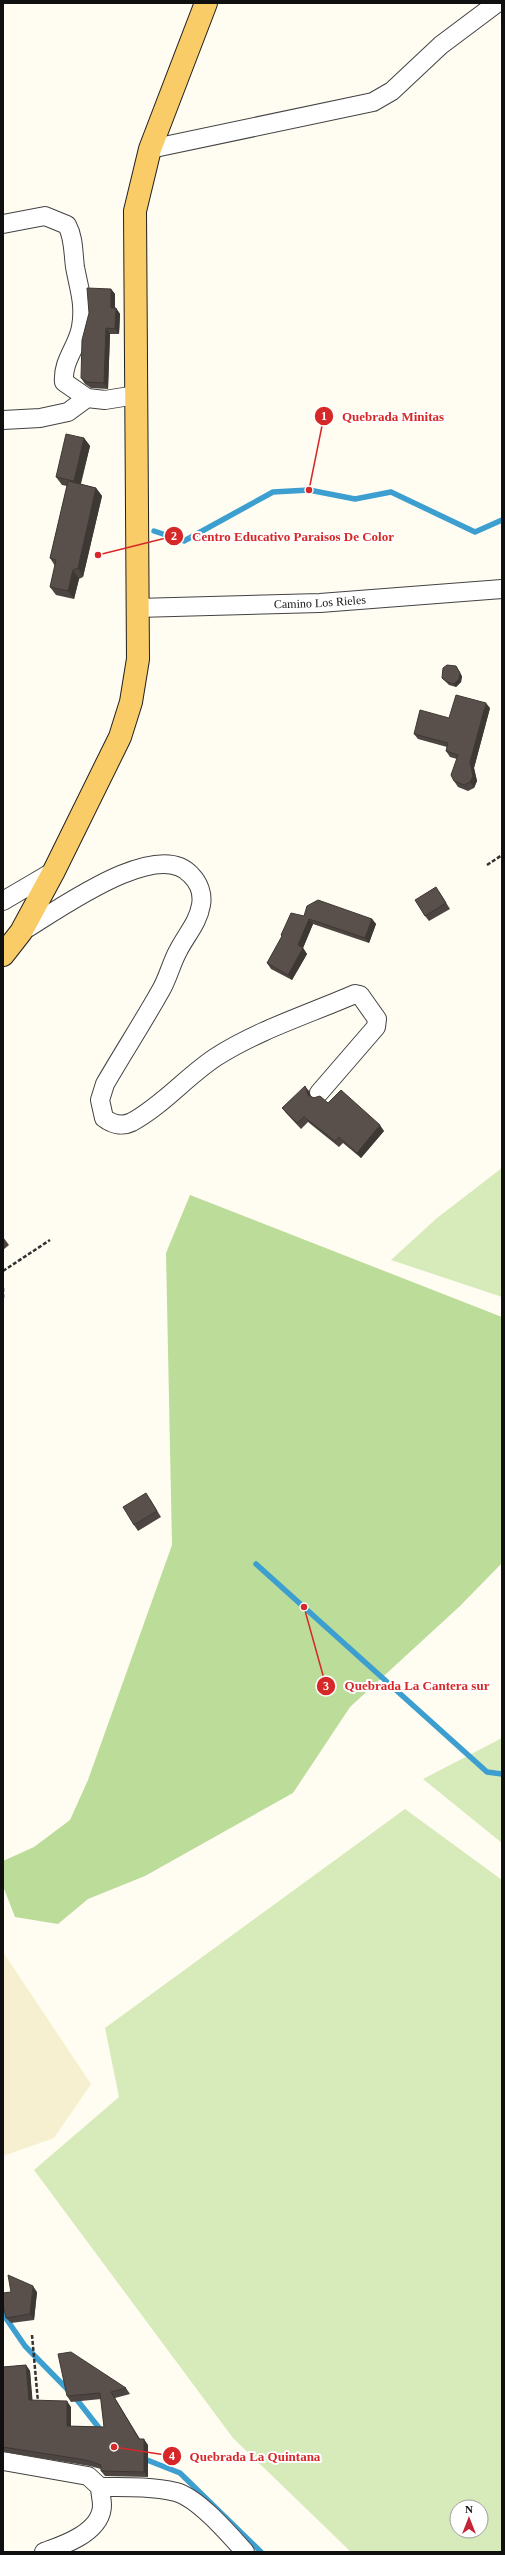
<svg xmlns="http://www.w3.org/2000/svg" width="505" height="2555" font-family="'Times New Roman',serif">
<rect width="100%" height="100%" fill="#fffcf2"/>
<polygon fill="#f6f0d1" points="3,1952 91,2084 54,2138 3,2156"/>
<g fill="#d7ebba" fill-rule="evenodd">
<polygon points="502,1168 502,1297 391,1260 437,1218"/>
<polygon points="502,1738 502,1843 423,1779"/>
<path d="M405 1809 502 1880V2552H351L233 2438 34 2170 119 2097 105 2028ZM457 2507H481V2531H457Z"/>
</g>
<polygon fill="#bcdc99" points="190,1195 502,1317 502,1563 460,1606 350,1707 293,1793 145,1876 88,1899 58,1924 15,1917 3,1886 3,1861 34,1847 70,1820 88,1780 172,1545 166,1253"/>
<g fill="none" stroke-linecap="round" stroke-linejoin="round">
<g stroke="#3c9fd0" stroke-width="5.5">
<polyline points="154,531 184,541 273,492 309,490 355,499 391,492 475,532 502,520"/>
<polyline points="256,1564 487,1772 502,1774"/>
<polyline points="3,2314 25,2346 74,2396 103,2433"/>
<polyline points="142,2458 180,2473 261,2552"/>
</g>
<defs>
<g id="minor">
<polyline points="150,149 373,102 392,91 441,45 497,3"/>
<path d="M3 224 45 216 67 225C74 238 73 252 75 267 79 289 85 304 81 327 78 346 62 361 64 382L87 398"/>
<polyline points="3,420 40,418 68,412 87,398 105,400 136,395"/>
<path id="s1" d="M137 608 320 603 502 589"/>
<polyline points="3,901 54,871"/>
<path d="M21 932C54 913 157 836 191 875 199 883 203 894 201 905 198 923 186 935 178 951 171 964 168 978 161 990 143 1022 123 1053 105 1084L100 1100 104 1118C112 1124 122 1127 132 1122 163 1105 187 1076 216 1057 258 1030 309 1014 355 994L360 995 377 1019 376 1027 319 1093"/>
<path d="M3 2461 88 2476 100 2487C100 2493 102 2499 102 2505 102 2532 64 2545 44 2552"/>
<path d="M100 2487C125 2487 151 2486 176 2492 198 2498 229 2534 245 2552"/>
</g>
<polyline id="major" points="3,955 21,932 54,871 120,737 131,702 138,659 135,211 150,149 206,3"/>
</defs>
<use href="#minor" stroke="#434343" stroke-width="20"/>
<use href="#major" stroke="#212121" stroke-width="24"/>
<g stroke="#323232" stroke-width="2.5" stroke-dasharray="4 2" stroke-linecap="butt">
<polyline points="487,865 502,855"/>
<polyline points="3,1271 50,1240"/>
<polyline points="3,1288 3,1300"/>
<polyline points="32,2335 38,2402"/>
</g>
<use href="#minor" stroke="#fff" stroke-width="18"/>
<use href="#major" stroke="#facc67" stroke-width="22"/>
</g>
<g fill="#4d4541">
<polygon points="111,289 115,294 115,308 116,308 120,314 119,334 110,334 108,389 91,388 85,384 81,378"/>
<polygon points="84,438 90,446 81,484 96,488 102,496 83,577 79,579 74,599 56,595 50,587 55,566 50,558 67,486 62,485 56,477"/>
<polygon points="462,676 461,682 456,687 449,685 442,678"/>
<polygon points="490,708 474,768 477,781 474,788 468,791 458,787 454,781 457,759 450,757 446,751 447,747 418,739 414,734 449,718"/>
<polygon points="440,893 450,909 429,921 425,916"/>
<polygon points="304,916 372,919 376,924 369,943 313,924 303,948 307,954 292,980 271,969 267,963 282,937 281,935"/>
<polygon points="309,1091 311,1096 384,1131 361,1158 343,1143 339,1147 308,1122 301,1129 286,1113 282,1108"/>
<polygon points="3,1237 9,1245 3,1250"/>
<polygon points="150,1499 161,1517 138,1531 134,1525"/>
<polygon points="37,2292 34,2320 11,2323 6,2318"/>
<polygon points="26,2365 30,2371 32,2400 71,2407 71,2426 104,2427 101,2399 71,2402 67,2396 126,2388 130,2394 115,2398 140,2439 148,2445 148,2477 105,2476 101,2471 101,2469 90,2466 3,2452 3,2367"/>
</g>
<g fill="#3e3835">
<polygon points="111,289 115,294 115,314 111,308"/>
<polygon points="116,308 120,314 119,334 115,329"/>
<polygon points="106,328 110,334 108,389 104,383"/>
<polygon points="84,438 90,446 79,489 74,481"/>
<polygon points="96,488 102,496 83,577 78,568"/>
<polygon points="73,570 79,579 74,599 68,591"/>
<polygon points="456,666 462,676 461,682 456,687 454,684"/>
<polygon points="486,703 490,708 474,768 477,781 474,788 470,782 470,762"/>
<polygon points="309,919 313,924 303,948 307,954 292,980 288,975 298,945"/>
<polygon points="372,919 376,924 369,943 365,938"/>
<polygon points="305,1086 309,1091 312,1101 308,1095"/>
<polygon points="380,1125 384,1131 361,1158 357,1153"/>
<polygon points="33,2286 37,2292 34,2320 30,2314"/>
<polygon points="26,2365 30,2371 33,2405 29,2400"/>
<polygon points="67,2401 71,2407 71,2431 67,2426"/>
<polygon points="144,2439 148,2445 148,2477 144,2472"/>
</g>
<g fill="#59504c" stroke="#3e3835">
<polygon points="87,288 111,289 111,308 116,308 115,329 106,328 104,383 87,382 81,378 82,340 89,313"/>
<polygon points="66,434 84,438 74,481 56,477"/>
<polygon points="68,481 96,488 78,568 73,570 68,591 50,587 56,560 50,558"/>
<polygon points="447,665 456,666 460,673 459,679 454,684 447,682 442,678 443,668"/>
<polygon points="456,695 486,703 470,762 473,776 470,782 464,785 454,781 451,775 458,755 446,751 448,743 414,734 420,710 449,718"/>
<polygon points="436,887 446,903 425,916 415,900"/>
<polygon points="318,900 372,919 365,938 309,919 298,945 303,948 288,975 267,963 282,936 281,935 291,913 304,916 307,906"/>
<polygon points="305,1086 308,1095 313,1098 320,1096 328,1103 341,1090 380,1125 357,1153 339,1137 335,1141 304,1117 297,1123 282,1108"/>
<polygon points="146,1493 157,1511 134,1525 123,1507"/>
<polygon points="8,2275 33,2286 30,2314 6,2318 3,2304 3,2293 11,2292"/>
<polygon points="71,2352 126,2388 111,2392 139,2439 144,2439 144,2472 101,2471 101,2465 86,2460 3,2447 3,2367 26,2365 29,2400 67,2401 67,2426 104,2427 100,2393 67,2396 58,2354"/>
</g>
<g text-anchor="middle" stroke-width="4" stroke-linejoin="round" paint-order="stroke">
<g font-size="12" fill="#101010" stroke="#fff">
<text dy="4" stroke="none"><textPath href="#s1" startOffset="183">Camino Los Rieles</textPath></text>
</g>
</g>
<path fill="none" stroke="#d62828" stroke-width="1.5" d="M309 490L324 416M98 555L174 536M304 1607L326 1686M114 2447L172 2456"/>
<g fill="#d62828" stroke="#fff" stroke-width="1.5">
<circle cx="309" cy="490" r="4"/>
<circle cx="98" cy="555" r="4"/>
<circle cx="304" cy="1607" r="4"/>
<circle cx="114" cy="2447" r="4"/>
<circle cx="324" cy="416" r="10"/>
<circle cx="174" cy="536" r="10"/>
<circle cx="326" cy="1686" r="10"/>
<circle cx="172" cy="2456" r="10"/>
</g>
<g font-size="12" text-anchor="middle" font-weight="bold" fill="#fff">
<text x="324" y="420">1</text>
<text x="174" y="540">2</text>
<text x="326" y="1690">3</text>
<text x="172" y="2460">4</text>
</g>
<g font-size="13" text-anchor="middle" font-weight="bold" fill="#d62828" stroke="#fff" stroke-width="4" stroke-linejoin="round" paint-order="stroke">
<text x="393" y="421">Quebrada Minitas</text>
<text x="293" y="541">Centro Educativo Paraisos De Color</text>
<text x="417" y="1690">Quebrada La Cantera sur</text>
<text x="255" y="2461">Quebrada La Quintana</text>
</g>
<rect width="505" height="2555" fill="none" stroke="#101010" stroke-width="8"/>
<g transform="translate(469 2519)"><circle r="19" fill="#ffffff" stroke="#9f9f9f"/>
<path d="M0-3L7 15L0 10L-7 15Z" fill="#c32437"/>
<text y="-6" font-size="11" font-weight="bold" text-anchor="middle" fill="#101010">N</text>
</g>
</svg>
